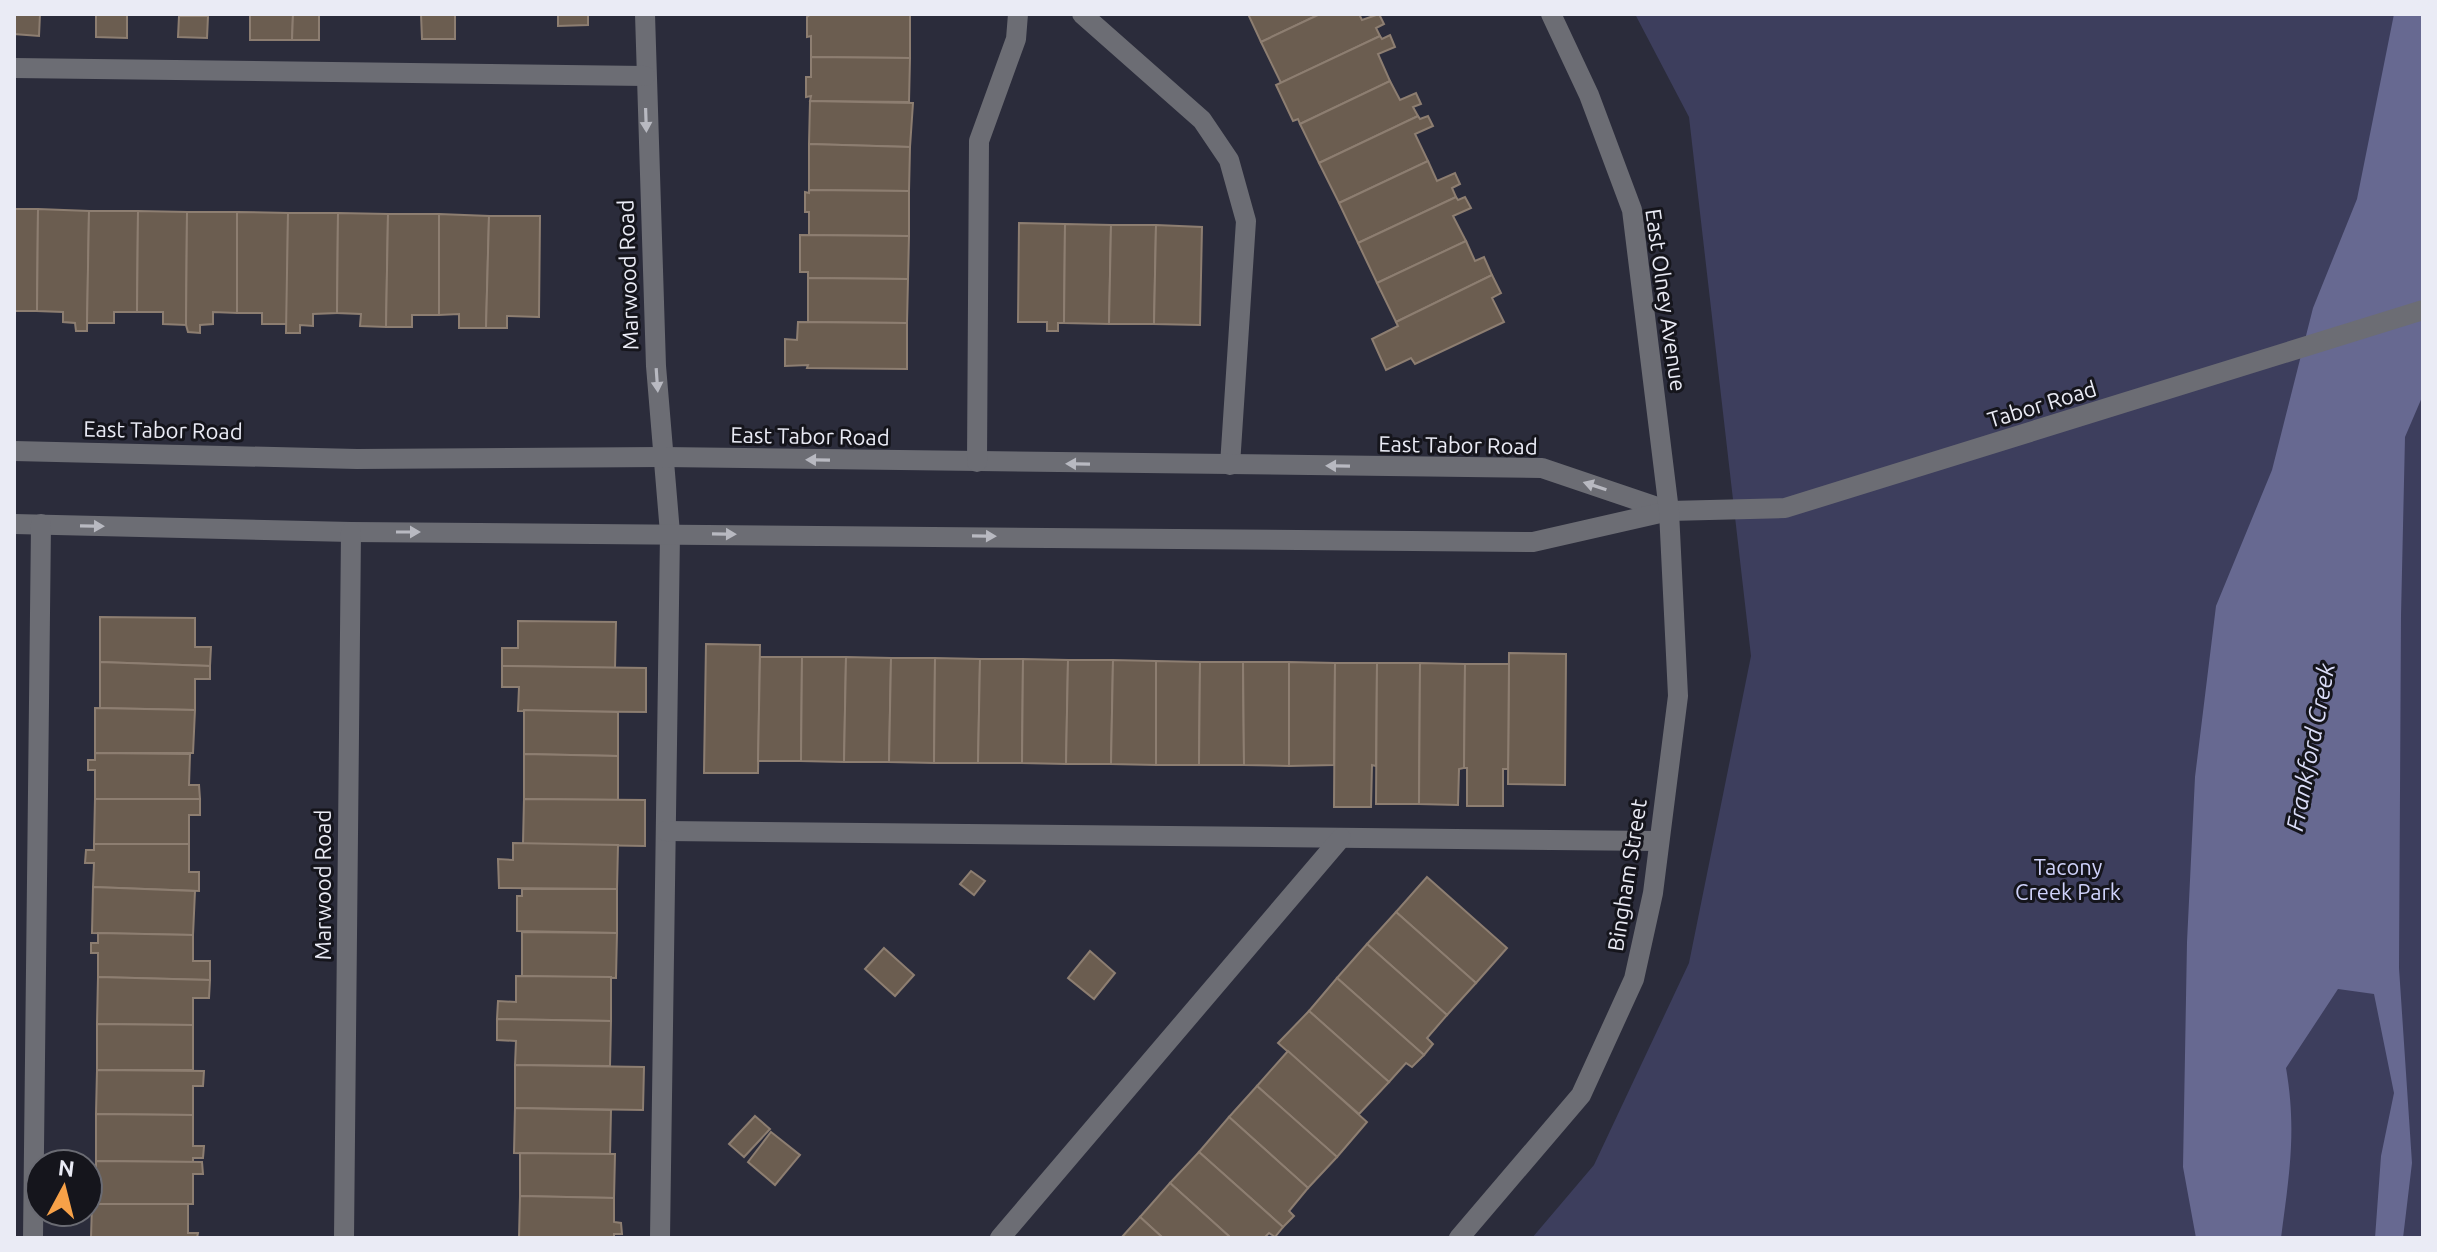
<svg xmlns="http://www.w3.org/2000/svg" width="2437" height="1252" font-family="Ubuntu,sans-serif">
<rect width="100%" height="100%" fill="#2b2c3b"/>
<polygon fill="#3d3e5d" points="1635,14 2423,14 2423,1238 1532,1238 1594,1165 1689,963 1751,656 1689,117"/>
<path fill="#676991" d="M2394 14H2423V395L2405 437 2401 616 2399 968 2412 1163 2403 1238H2375L2381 1156 2394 1093 2374 994 2338 989 2286 1068C2297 1131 2289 1176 2281 1238H2196L2183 1167 2187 942 2195 777 2216 606 2272 470 2313 308 2357 199Z"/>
<g fill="#6b5d50" stroke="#8d7e71" stroke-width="2">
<polygon points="14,14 40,14 39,36 14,34"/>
<polygon points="96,14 127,14 127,38 96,37"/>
<polygon points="250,14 293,14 292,40 250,40"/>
<polygon points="293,14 319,14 319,40 292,40"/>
<polygon points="421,14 455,14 455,39 422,39"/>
<polygon points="558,14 588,14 588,25 558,26"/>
<polygon points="811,14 910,14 910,58 811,57 811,36 807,37 807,17"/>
<polygon points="1248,14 1320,14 1261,42"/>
<polygon points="1320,14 1359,14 1362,20 1379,14 1384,24 1376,28 1380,36 1281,83 1261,42"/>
<polygon points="179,16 208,16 207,38 178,37"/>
<polygon points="1390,35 1395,47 1378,54 1390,81 1300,124 1298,119 1293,121 1276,85 1380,36 1382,39"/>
<polygon points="811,57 910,58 909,102 810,101 811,96 806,97 806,77 811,77"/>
<polygon points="1390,81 1400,100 1416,93 1421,104 1413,107 1418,116 1319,163 1300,124"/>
<polygon points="810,101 913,103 910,147 809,144"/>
<polygon points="1418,116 1420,119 1428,116 1433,126 1415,134 1428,161 1339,203 1319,163"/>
<polygon points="809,144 910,147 909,191 809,190"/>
<polygon points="1428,161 1437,181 1455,173 1460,184 1452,188 1456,197 1358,243 1339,203"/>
<polygon points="809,190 909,191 909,236 809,235 809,212 805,212 805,192 809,193"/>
<polygon points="1456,197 1458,200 1465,197 1471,208 1453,216 1466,241 1377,283 1358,243"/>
<polygon points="14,209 38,209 37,311 14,311"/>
<polygon points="38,209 89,211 87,331 76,331 75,323 63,322 63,312 37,311"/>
<polygon points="89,211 138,211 137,312 114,312 114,323 87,323"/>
<polygon points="138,211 187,212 186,325 163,324 163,312 137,312"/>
<polygon points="187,212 237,212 237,313 213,312 213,324 200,325 200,333 188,332 186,325"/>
<polygon points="237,212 288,213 287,324 262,324 262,313 237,313"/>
<polygon points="288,213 338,213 337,313 313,314 313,326 300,325 300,333 286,333"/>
<polygon points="338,213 388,214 386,327 360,326 361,314 337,313"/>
<polygon points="388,214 439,214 439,315 412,315 412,327 386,327"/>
<polygon points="439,214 489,216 486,328 459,328 459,314 439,315"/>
<polygon points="489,216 540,216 539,317 507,316 507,328 486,328"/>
<polygon points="1019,223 1065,224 1064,323 1058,323 1058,331 1047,331 1047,322 1018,322"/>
<polygon points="1065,224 1111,225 1109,324 1064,323"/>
<polygon points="1111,225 1156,225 1154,324 1109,324"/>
<polygon points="1156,225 1202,227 1200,325 1154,324"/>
<polygon points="800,235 909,236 908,279 808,278 808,272 800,272"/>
<polygon points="1466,241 1475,261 1484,257 1492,275 1396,322 1377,283"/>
<polygon points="1492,275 1501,293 1492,298 1504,322 1415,364 1411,358 1386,370 1372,339 1398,326 1396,322"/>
<polygon points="808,278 908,279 907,323 808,322"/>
<polygon points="798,322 907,323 907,369 807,368 808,365 785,366 785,339 797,340"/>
<polygon points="100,617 195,618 195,647 211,647 210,666 100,662"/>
<polygon points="518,621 616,622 615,668 502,666 502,648 518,648"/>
<polygon points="706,644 760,645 758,773 704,773"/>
<polygon points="1509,653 1566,654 1565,785 1508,784"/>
<polygon points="760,657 802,657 801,761 758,761"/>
<polygon points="802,657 846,657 844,762 801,761"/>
<polygon points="846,657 891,658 889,762 844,762"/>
<polygon points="891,658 935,658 934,763 889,762"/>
<polygon points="935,658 980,659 978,763 934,763"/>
<polygon points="980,659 1023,659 1022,763 978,763"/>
<polygon points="1023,659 1068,660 1066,764 1022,763"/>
<polygon points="1068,660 1113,660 1111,764 1066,764"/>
<polygon points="1113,660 1156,661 1156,765 1111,764"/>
<polygon points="1156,661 1200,662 1199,765 1156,765"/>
<polygon points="100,662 210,666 210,679 195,679 195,710 100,708"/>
<polygon points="1200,662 1243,662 1244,765 1199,765"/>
<polygon points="1243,662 1289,662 1289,766 1244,765"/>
<polygon points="1289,662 1335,663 1334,765 1289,766"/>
<polygon points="1335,663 1377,663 1376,766 1372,765 1371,807 1334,807"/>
<polygon points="1377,663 1420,663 1419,804 1376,804"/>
<polygon points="1420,663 1465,664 1464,768 1459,769 1458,805 1419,804"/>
<polygon points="1465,664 1509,664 1508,769 1503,769 1503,806 1467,806 1467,768 1464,768"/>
<polygon points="502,666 646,668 646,712 518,711 519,687 502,687"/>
<polygon points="95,708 195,710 193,753 95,753"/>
<polygon points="524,710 618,712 618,756 524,754"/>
<polygon points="95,753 190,754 189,785 199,785 200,799 95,799 95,770 88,770 88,760 95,760"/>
<polygon points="524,754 618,756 618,800 524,799"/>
<polygon points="95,799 200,799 200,815 189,815 189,844 94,844"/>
<polygon points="524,799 645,800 645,846 523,844"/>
<polygon points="513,843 618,845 617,889 499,888 498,859 513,860"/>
<polygon points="94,844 189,844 189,872 199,872 199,891 93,887 94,863 85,863 86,850 94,850"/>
<polygon points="971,871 985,881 974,895 960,884"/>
<polygon points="1427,877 1507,948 1476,983 1396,912"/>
<polygon points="93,887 195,891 193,935 92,933"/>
<polygon points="522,889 617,889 617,933 517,931 517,896 522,896"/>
<polygon points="1396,912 1476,983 1447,1015 1367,944"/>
<polygon points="522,932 617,933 616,978 522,976"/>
<polygon points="98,933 193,935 193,961 210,961 210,980 98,977 98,953 91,953 91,943 98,943"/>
<polygon points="1367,944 1447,1015 1427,1038 1433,1044 1424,1055 1337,978"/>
<polygon points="884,948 914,975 895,996 865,969"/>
<polygon points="1090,951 1115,973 1094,999 1068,978"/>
<polygon points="516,976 611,977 611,1021 497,1019 498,1001 516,1002"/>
<polygon points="98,977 210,980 209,998 193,998 193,1025 97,1024"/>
<polygon points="1337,978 1424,1055 1412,1067 1406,1063 1389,1082 1309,1011"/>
<polygon points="1309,1011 1389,1082 1359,1114 1278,1043"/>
<polygon points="497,1019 611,1021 610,1066 515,1065 516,1041 497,1040"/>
<polygon points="97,1024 193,1025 193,1070 97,1070"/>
<polygon points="1288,1051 1367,1122 1337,1157 1257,1086"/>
<polygon points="515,1065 644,1067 643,1110 515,1108"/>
<polygon points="97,1070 204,1071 203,1086 193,1086 193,1115 96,1114"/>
<polygon points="1257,1086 1337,1157 1308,1188 1229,1117"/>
<polygon points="515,1108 611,1110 610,1155 514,1153"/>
<polygon points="96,1114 193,1115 193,1146 204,1146 203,1158 193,1158 193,1162 96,1161"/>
<polygon points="755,1116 770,1129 744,1157 729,1144"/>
<polygon points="1229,1117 1308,1188 1289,1211 1294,1216 1283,1227 1199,1152"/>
<polygon points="771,1132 800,1155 775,1185 748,1162"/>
<polygon points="1199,1152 1283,1227 1275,1237 1269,1233 1264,1238 1231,1238 1170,1183"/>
<polygon points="520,1153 615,1154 614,1198 520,1196"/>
<polygon points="96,1161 202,1162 203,1174 193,1174 193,1204 96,1204"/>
<polygon points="1170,1183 1231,1238 1163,1238 1140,1217"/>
<polygon points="520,1196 614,1198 614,1222 621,1223 622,1234 614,1234 614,1238 519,1238"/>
<polygon points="92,1204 188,1204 188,1233 198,1233 197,1238 91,1238"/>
<polygon points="1140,1217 1163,1238 1121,1238"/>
</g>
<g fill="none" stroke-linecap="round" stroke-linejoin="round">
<g stroke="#6c6d74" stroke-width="20">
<polyline points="645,14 656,366 670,533 660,1238"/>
<polyline points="1082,14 1202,120 1229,160 1246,221 1230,465"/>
<polyline points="14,68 645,76"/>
<polyline points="14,451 357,459 663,457 1542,468 1669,511"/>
<polyline points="977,462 979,141 1016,39 1018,14"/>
<polyline points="14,524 351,532 1533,542 1669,511 1785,508 2423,310"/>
<polyline points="666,831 1659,841"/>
<polyline points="33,1238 41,524"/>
<polyline points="344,1238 351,532"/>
<polyline points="1000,1238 1341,838"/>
<polyline points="1459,1238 1581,1095 1634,979 1653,893 1678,696 1669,511 1632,210 1589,95 1551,14"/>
</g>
</g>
<defs><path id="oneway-solid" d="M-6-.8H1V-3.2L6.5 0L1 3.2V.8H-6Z" transform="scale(2)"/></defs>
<g fill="#b8b9c1">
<use href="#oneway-solid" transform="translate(646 120) rotate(88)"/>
<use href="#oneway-solid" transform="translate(657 380) rotate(86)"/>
<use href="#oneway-solid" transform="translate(818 460) rotate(-179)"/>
<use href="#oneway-solid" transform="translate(1078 464) rotate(-179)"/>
<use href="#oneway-solid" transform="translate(1338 466) rotate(-179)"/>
<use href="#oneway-solid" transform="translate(1595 486) rotate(-162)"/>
<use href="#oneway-solid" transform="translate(92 526) rotate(1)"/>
<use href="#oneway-solid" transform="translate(408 532)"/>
<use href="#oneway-solid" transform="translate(724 534) rotate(1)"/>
<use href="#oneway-solid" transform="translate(984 536) rotate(1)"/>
</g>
<g text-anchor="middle" stroke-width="6" stroke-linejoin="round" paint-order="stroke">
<g font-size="22" fill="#eaebf5" stroke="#15151c">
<text transform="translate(628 275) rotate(-92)" y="8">Marwood Road</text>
<text transform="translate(1666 300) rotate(82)" y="8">East Olney Avenue</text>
<text transform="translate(2042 404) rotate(-17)" y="8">Tabor Road</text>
<text transform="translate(163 430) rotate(1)" y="8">East Tabor Road</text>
<text transform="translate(810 436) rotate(1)" y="8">East Tabor Road</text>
<text transform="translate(1458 445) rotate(1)" y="8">East Tabor Road</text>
<text transform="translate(1627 875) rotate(-81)" y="8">Bingham Street</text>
<text transform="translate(323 885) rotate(-90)" y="8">Marwood Road</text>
</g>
<g font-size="22" fill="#cfd2fa" stroke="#15151c">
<text x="2068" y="875">Tacony<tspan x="2068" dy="25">Creek Park</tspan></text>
</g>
<g font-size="24" font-style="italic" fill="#dbddf8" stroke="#15151c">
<text transform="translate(2311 747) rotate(-79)" y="8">Frankford Creek</text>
</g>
</g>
<rect width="2437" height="1252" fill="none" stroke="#eaebf5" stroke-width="32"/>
<g transform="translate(64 1188) rotate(7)"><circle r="38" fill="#15151c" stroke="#6a6b73" stroke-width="2"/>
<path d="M0-6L14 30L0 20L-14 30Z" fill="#f7a148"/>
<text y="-12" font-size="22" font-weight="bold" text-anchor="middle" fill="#eaebf5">N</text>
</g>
</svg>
